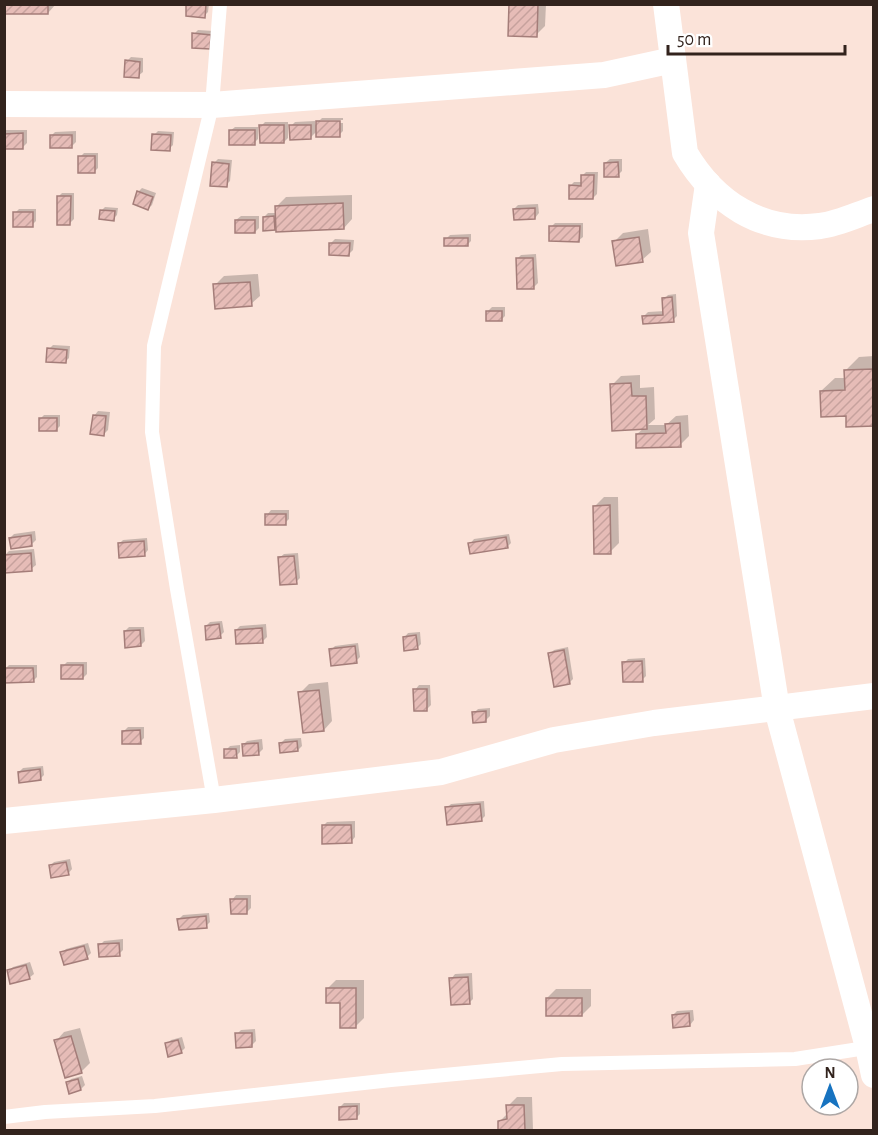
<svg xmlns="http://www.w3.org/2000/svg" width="878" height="1135" font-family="'Alegreya Sans',sans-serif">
<defs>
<pattern id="building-hatch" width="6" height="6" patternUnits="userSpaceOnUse" patternTransform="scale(1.5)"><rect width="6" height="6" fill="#e6bcb7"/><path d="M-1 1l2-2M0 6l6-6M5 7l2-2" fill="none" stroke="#c6a19d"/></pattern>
</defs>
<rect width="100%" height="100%" fill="#fbe3d9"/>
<g fill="#0003">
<polygon points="4,4 56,4 48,13"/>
<polygon points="188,4 209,4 208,12 204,16"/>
<polygon points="511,4 546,4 545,26 536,35"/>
<polygon points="198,30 214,31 214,43 194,34"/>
<polygon points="131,57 143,58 143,72 138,76 127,61"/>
<polygon points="322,118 343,118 343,120 320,120"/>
<polygon points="320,120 320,123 343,123 343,131 339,135 318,130 311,137 291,126 295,122 315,121 315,125"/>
<polygon points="265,122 288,122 288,138 284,142 258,127 258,139 254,143 230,131 235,127 260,127"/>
<polygon points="4,130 27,130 27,143 23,147 4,148"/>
<polygon points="76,131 76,142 72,146 51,136 55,132"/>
<polygon points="158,131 174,132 173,145 169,149 154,135"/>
<polygon points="84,153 98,153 98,168 94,172 80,157"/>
<polygon points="218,159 232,160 230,181 226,185 214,163"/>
<polygon points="610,159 622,159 622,171 618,175 605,163"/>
<polygon points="586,172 598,172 597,194 593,198 570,186 574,182 582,182 582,176"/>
<polygon points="142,188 156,193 152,205 148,209 138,192"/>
<polygon points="62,193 74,193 74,219 70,223 58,197"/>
<polygon points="352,195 352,219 344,228 277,225 274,229 264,217 268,213 277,213 277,206 286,197"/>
<polygon points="538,204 539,213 535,218 514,209 518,205"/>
<polygon points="105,207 118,208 117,215 113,219 101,211"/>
<polygon points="19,209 36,209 36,221 32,225 15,213"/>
<polygon points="241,216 259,216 259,228 255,232 236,220"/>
<polygon points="555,223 583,223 583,237 578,241 551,227"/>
<polygon points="648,229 651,252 642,260 614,242 623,233"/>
<polygon points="471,234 471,241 467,245 446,239 450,235"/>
<polygon points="335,239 354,240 353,250 349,254 331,243"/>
<polygon points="536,254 538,283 534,287 517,259 521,255"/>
<polygon points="258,274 260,296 251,304 215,285 224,276"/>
<polygon points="676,294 677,316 673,320 644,316 648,312 665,311 664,299 668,295"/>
<polygon points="492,307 505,307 505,316 501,320 488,311"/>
<polygon points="53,345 70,346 69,358 65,362 49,349"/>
<polygon points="874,356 874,424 847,414 821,391 835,378 846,378 846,370 859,357"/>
<polygon points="640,375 640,388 654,387 655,419 648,425 666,425 676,416 688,415 689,436 680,445 637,434 644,428 612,385 621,376"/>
<polygon points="98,411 110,412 108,430 104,434 94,416"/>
<polygon points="44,415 60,415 60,426 56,430 40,419"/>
<polygon points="604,497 618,497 619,543 610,552 595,506"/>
<polygon points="271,510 289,510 289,519 285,523 267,515"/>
<polygon points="35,531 36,540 32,544 10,538 14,534"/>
<polygon points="509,534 511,543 507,547 470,544 474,539"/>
<polygon points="147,538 148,550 144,555 119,544 123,540"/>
<polygon points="34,549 36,565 31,569 5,555 9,551"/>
<polygon points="298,553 300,578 296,582 279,558 284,554"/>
<polygon points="222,621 224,632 220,636 206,626 210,622"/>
<polygon points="266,624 267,637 263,641 236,630 240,626"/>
<polygon points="129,627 144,627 145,641 141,645 125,631"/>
<polygon points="420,632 421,644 417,648 404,638 408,633"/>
<polygon points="358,643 360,657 356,661 331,650 335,646"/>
<polygon points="568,647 573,679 569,683 550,654 554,650"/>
<polygon points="645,658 646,676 642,680 624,663 628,659"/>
<polygon points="67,662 87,662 87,674 83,678 63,666"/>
<polygon points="9,665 37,665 37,677 33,681 5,669"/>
<polygon points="328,682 332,721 324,730 300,693 309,684"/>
<polygon points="419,685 430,685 431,705 427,709 415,690"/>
<polygon points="490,708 490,716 486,720 474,713 478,709"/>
<polygon points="128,727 144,727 144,738 140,742 124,731"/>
<polygon points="301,738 302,746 298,750 281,743 285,739"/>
<polygon points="262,739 263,749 259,753 243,745 247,741"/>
<polygon points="240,745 240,752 236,756 226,750 230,746"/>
<polygon points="43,766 44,775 40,779 19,772 23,768"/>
<polygon points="484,801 485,816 481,820 447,808 451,804"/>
<polygon points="355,821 355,837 351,842 323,826 327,822"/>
<polygon points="70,859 72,869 68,874 50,866 54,862"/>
<polygon points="236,895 251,895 251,908 247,912 232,900"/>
<polygon points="209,913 210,922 206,926 179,919 183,915"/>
<polygon points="123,939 123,950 119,954 100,945 104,941"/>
<polygon points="88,943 91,953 87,957 62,953 66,949"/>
<polygon points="30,962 34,974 29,978 9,971 13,967"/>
<polygon points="472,973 473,999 469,1003 451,979 455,974"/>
<polygon points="336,980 364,980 364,1018 356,1026 342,1001 328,988"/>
<polygon points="556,989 591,989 591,1006 582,1015 547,998"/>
<polygon points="693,1010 694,1020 690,1025 673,1015 677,1011"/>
<polygon points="80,1028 90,1063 81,1072 56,1041 64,1032"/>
<polygon points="255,1029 256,1041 252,1045 237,1034 241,1030"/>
<polygon points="182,1037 185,1048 181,1052 167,1044 171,1040"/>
<polygon points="82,1076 85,1085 81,1089 67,1083 71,1079"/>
<polygon points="517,1097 532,1097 533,1130 499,1130 499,1122 508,1113 508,1106"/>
<polygon points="344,1103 360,1103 360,1114 356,1118 340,1107"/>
</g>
<g fill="url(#building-hatch)" stroke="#a47d79" stroke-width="1.5">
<rect x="4" y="4" width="44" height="10"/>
<polygon points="186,4 206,4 205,18 186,16"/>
<polygon points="509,4 538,4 537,37 508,36"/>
<polygon points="192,33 211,35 210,49 192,48"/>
<polygon points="125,60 140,62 139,78 124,77"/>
<rect x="316" y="121" width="24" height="16"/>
<polygon points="259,125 284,125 284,143 260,143"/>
<polygon points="289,125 311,125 311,139 290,140"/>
<rect x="229" y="130" width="26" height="15"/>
<polygon points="23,133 23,149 4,149 4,134"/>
<polygon points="152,134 171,135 170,151 151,150"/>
<rect x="50" y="135" width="22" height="13"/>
<rect x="78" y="156" width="17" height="17"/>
<polygon points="212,162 229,164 227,187 210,186"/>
<polygon points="618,162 619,177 604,177 604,163"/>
<polygon points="581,175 594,175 593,199 569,199 569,185 581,186"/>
<polygon points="137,191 153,197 148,210 133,204"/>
<polygon points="57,196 71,196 70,225 57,225"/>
<polygon points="343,203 344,229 276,232 275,206"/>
<polygon points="535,208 535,219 514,220 513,209"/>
<polygon points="100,210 115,211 114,221 99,219"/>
<rect x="13" y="212" width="20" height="15"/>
<polygon points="274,216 275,230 263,231 263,217"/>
<rect x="235" y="220" width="20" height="13"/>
<polygon points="549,226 580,226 579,242 549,241"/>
<polygon points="639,237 643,262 616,266 612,241"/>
<rect x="444" y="238" width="24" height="8"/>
<polygon points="329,243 350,243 349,256 329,255"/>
<polygon points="516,258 533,258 534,289 517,289"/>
<polygon points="250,282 252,306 215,309 213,284"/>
<polygon points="672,297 674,322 643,324 642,316 663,315 662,298"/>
<rect x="486" y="311" width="16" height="10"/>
<polygon points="47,348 67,350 66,363 46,362"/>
<polygon points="874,369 874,426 846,427 846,416 821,417 820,391 845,390 844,370"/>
<polygon points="631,383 632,396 646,396 647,429 612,431 610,384"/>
<polygon points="93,415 106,416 104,436 90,434"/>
<rect x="39" y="418" width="18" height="13"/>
<polygon points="680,423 681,447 636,448 636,434 666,433 665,424"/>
<polygon points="610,505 611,554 594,554 593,506"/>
<rect x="265" y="514" width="21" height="11"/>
<polygon points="31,535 32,546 11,549 9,538"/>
<polygon points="506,537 508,548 470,554 468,543"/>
<polygon points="144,541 145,556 119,558 118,543"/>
<polygon points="31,553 32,571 5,573 4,555"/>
<polygon points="294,556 297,584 280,585 278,557"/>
<polygon points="219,624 221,638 206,640 205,626"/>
<polygon points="262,628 263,643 236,644 235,630"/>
<polygon points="140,630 141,646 125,648 124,631"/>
<polygon points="416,635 418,649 404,651 403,637"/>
<polygon points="355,646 357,663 331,666 329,649"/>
<polygon points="564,650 570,684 554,687 548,653"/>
<polygon points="642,661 643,682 623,682 622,662"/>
<rect x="61" y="665" width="22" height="14"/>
<polygon points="4,668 33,668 34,682 4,683"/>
<polygon points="413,689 427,689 427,711 414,711"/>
<polygon points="319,690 324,731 303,733 298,692"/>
<polygon points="486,711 486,722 473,723 472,712"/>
<polygon points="140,730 141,744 122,744 122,731"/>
<polygon points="297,741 298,751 280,753 279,743"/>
<polygon points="258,743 259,755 243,756 242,744"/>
<polygon points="224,749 236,749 237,758 224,758"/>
<polygon points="40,769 41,780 19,783 18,772"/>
<polygon points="480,804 482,821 447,825 445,807"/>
<polygon points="322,825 351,825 352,843 322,844"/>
<polygon points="66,862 69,875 51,878 49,865"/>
<polygon points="230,899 247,899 247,914 231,914"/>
<polygon points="206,916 207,928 179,930 177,919"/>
<polygon points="119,943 120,956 99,957 98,944"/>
<polygon points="84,946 88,959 64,965 60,952"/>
<polygon points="26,965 30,979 10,984 7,970"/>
<polygon points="468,977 470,1004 451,1005 449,978"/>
<polygon points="326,988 356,988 356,1028 340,1028 340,1003 326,1003"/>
<rect x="546" y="998" width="36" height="18"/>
<polygon points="689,1013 690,1026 673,1028 672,1015"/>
<polygon points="235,1033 252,1033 252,1047 236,1048"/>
<polygon points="71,1036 82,1073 65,1078 54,1040"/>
<polygon points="178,1040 182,1053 168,1057 165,1043"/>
<polygon points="78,1079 81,1090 69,1094 66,1082"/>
<polygon points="506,1105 524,1105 525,1130 498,1130 498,1121 507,1119"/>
<polygon points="357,1106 357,1119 339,1120 339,1107"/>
</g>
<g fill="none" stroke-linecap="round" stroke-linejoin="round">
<g stroke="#fff" stroke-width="14">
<polyline points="214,800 177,589 152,432 154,346 212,105 220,4"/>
<polyline points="4,1117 45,1112 155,1106 391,1080 562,1064 795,1059 872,1047"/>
</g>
<g stroke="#fff" stroke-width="26">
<path d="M666 4 685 153C714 202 761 234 820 226 838 224 856 215 874 209"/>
<polyline points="4,104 212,105 604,75 673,60"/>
<polyline points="708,184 701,233 777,709 868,1047 874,1075"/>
<polyline points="4,821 214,800 441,772 554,740 654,723 874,696"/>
</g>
</g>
<rect width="878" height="1135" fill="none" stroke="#32231d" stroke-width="12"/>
<g transform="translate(830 1087)"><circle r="28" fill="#ffffff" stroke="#ada7a5" stroke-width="1.5"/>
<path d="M0-4.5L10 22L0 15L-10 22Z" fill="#1773c0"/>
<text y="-9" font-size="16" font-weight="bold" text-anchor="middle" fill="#32231d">N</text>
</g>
<path d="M668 45v9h177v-9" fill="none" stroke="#32231d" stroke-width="3"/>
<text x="677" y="45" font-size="18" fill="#32231d" stroke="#ffffff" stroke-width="4.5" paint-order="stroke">50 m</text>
</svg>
